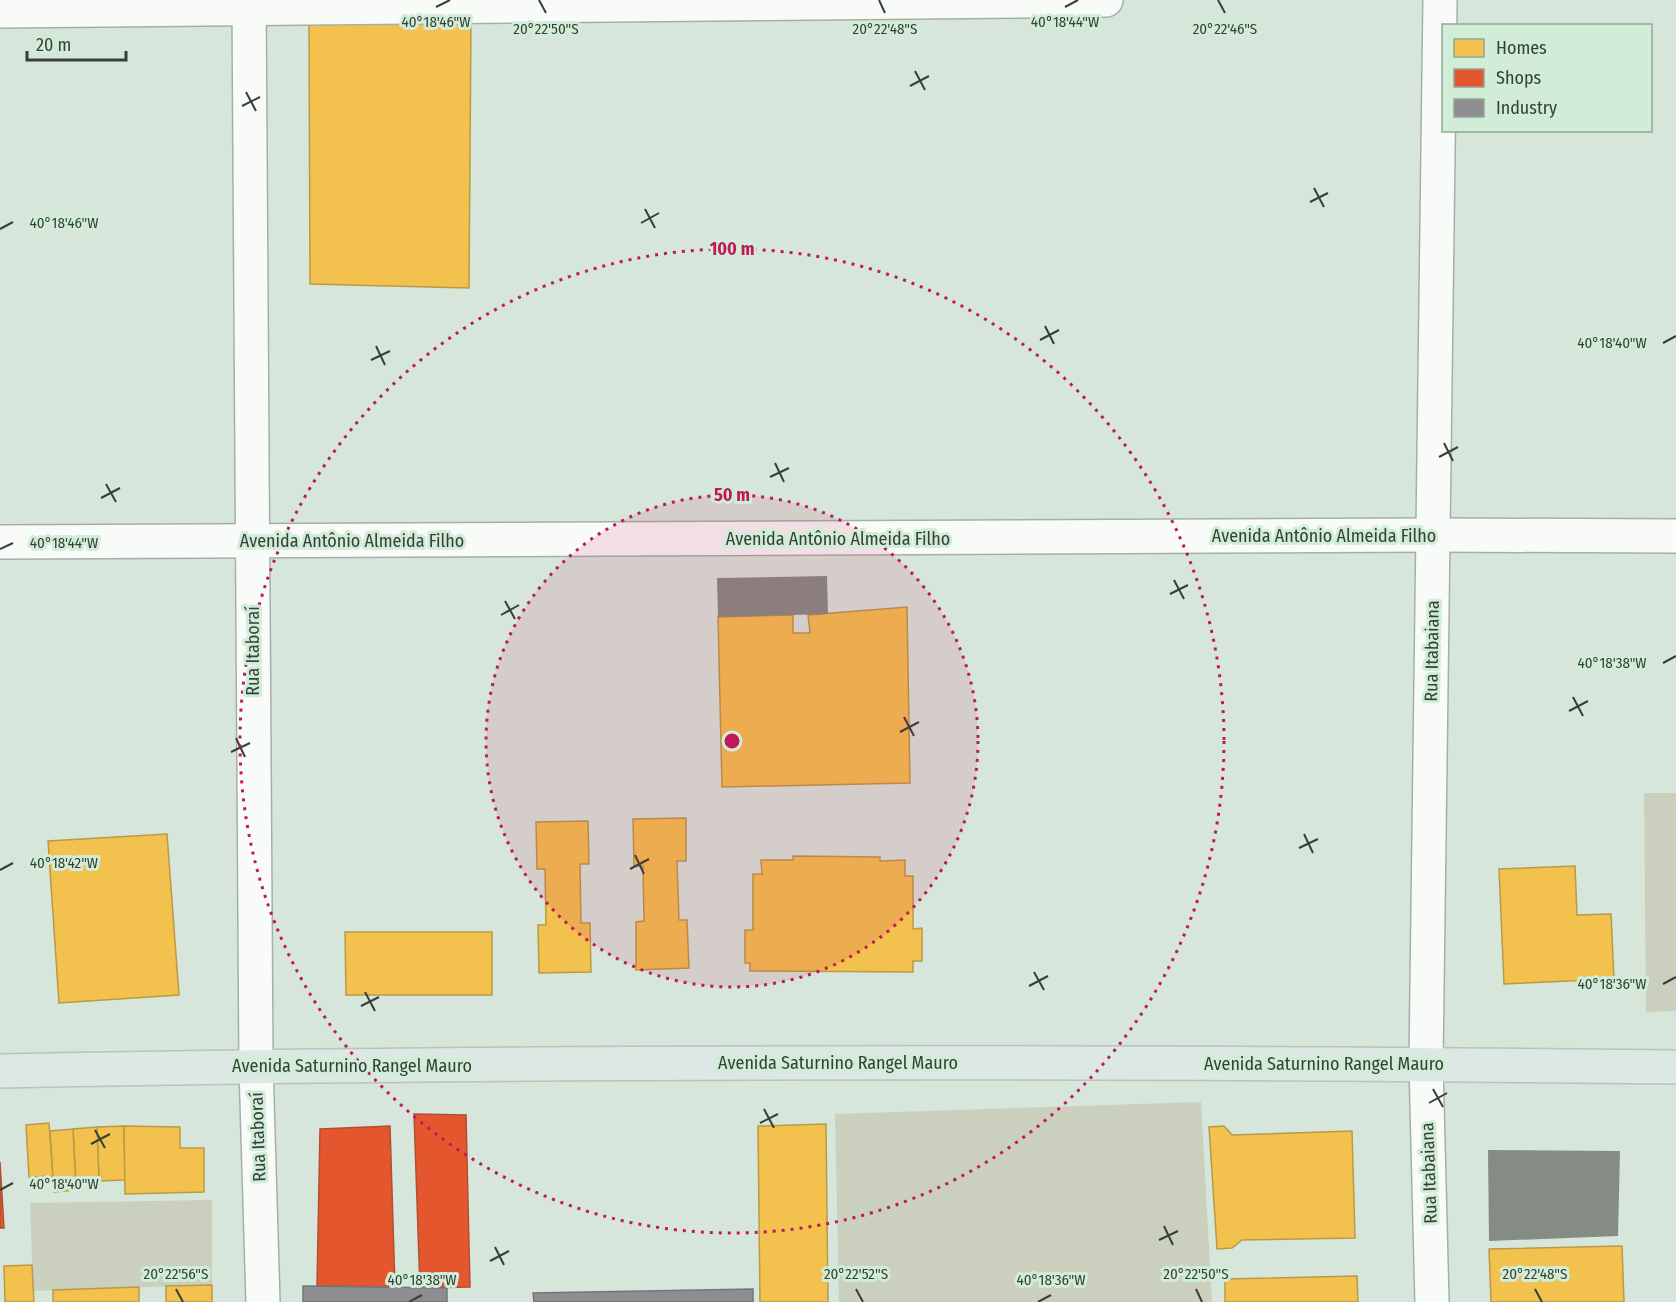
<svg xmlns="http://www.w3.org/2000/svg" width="1676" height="1302" font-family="'Fira Sans Condensed',sans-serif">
<rect width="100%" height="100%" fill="#d7e6da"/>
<g fill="#cbcfbe">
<polygon points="1644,793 1676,793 1676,1011 1646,1012"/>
<polygon points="1201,1102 1212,1302 839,1302 835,1114"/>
<polygon points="212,1200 212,1285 33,1291 30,1203"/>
</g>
<g fill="#f2c14e" stroke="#b99a47" stroke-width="1.5">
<polygon points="471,20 469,288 310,284 309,24"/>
<polygon points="907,607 910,783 722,787 718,617 793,615 793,633 810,633 808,615"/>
<polygon points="686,818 686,861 677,861 679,920 687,920 689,968 636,970 636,922 644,921 643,866 634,866 633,819"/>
<polygon points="588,821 589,864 580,864 581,923 590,923 591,972 539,973 538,925 546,925 545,869 537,869 536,822"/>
<polygon points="167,834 179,995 59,1003 48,841"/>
<polygon points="793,856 880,857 880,861 905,860 905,876 913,876 913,929 922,928 922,961 913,961 913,972 750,971 750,963 745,963 745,930 753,930 753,874 762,874 761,860 793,860"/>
<polygon points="1575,866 1577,915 1611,914 1614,979 1504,984 1499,869"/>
<polygon points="345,932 492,932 492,995 346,995"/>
<polygon points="49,1123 53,1176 29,1177 26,1125"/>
<polygon points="826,1124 828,1302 760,1302 758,1126"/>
<polygon points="124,1126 125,1180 99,1181 97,1127"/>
<polygon points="124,1126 180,1127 180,1148 204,1148 204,1192 125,1194"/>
<polygon points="1224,1126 1232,1135 1352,1131 1355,1238 1242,1240 1232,1248 1217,1249 1209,1127"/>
<polygon points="97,1127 99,1181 76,1183 73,1129"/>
<polygon points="73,1129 76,1190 54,1192 50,1131"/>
<polygon points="1622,1246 1624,1302 1491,1302 1489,1249"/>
<polygon points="32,1265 34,1302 5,1302 4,1266"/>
<polygon points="1357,1276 1358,1302 1225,1302 1225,1279"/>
<polygon points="212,1285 212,1302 166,1302 166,1286"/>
<polygon points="139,1287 139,1302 53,1302 53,1290"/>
</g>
<g fill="#e4572e" stroke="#b05031" stroke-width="1.5">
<polygon points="414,1114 466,1115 470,1287 420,1288"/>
<polygon points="390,1126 395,1287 317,1286 320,1129"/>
<polygon points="0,1162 4,1228 0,1228"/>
</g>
<g fill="#8d8d92" stroke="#737677" stroke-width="1.5">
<polygon points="303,1286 447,1288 447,1302 303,1302"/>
<polygon points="753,1289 753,1302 534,1302 533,1293"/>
</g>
<g fill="#848c83">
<polygon points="827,576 828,614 718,617 717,578"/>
<polygon points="1488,1150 1620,1151 1618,1236 1489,1241"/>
</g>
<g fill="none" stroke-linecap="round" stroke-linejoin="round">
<defs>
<g id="minor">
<polyline points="249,0 256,1066"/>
<polyline points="0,11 1106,0"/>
<polyline points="1432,1302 1426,1064 1440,0"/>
</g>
<g id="tertiary">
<polyline points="0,542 1433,535 1676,536"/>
<polyline points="256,1066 263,1302"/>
</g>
<path id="primary" d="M0 1071C559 1060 1117 1061 1676 1067"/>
</defs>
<use href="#minor" stroke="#a4b0a7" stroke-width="36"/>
<use href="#tertiary" stroke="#a4b0a7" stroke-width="36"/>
<use href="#primary" stroke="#b9c2bb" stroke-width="36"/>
<use href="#minor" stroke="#f9fbf9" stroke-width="33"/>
<use href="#tertiary" stroke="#f9fbf9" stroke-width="33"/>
<use href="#primary" stroke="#dce8e4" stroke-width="33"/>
</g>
<path fill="none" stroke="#354038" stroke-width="2" d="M539 0 546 13M879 0 885 13M1218 0 1225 13M436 7 450 0M1065 7 1078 0M915 71 925 90M910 86 929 76M246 92 256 111M242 106 260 97M1314 188 1324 207M1310 202 1328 193M645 209 655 228M641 223 659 213M0 229 13 222M1045 326 1054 344M1040 340 1059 330M1663 343 1676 336M376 346 385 365M371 360 390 351M1444 443 1453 461M1439 457 1458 447M775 463 784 482M770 477 789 468M106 484 116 502M101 498 120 488M0 549 13 543M1174 580 1184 599M1170 594 1188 585M505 601 515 619M501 615 519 605M1663 663 1676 656M1573 697 1583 716M1569 711 1588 701M904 717 914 736M900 732 919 722M236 738 245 757M231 752 250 743M1304 834 1313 853M1299 848 1318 839M635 855 644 874M630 869 649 859M0 870 13 863M1034 972 1044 990M1663 984 1676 977M1029 986 1048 976M365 992 375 1011M361 1006 379 997M1433 1089 1443 1107M1429 1103 1447 1093M764 1109 774 1128M760 1123 778 1114M95 1130 105 1148M91 1144 110 1134M0 1190 13 1183M1164 1226 1173 1245M1159 1240 1178 1231M495 1247 504 1265M490 1261 509 1251M176 1289 183 1302M856 1289 863 1302M1196 1289 1202 1302M1535 1289 1542 1302M409 1302 422 1295M1038 1302 1051 1295"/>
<circle cx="732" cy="741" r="246" fill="#c2185b" fill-opacity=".12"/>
<g fill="none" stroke="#c2185b" stroke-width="3" stroke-dasharray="3 6">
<circle cx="732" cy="741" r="246"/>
<circle cx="732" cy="741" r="492"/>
</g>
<g text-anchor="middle" stroke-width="6" stroke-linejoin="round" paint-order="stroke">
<g font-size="18" fill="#354038" stroke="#d1ecd7">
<text x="1324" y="542">Avenida Antônio Almeida Filho</text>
<text x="838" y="545">Avenida Antônio Almeida Filho</text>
<text x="352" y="547">Avenida Antônio Almeida Filho</text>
<text transform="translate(253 651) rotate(-90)" y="6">Rua Itaboraí</text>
<text transform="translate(1432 651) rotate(-89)" y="6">Rua Itabaiana</text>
<text x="838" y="1069">Avenida Saturnino Rangel Mauro</text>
<text x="1324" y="1070">Avenida Saturnino Rangel Mauro</text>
<text x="352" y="1072">Avenida Saturnino Rangel Mauro</text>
<text transform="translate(258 1137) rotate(-92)" y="6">Rua Itaboraí</text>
<text transform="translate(1429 1173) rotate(-92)" y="6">Rua Itabaiana</text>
</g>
</g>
<g font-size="15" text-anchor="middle" fill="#354038" stroke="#d1ecd7" stroke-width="6" stroke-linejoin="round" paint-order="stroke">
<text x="436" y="27">40°18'46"W</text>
<text x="1065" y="27">40°18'44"W</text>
<text x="546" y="34">20°22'50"S</text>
<text x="885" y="34">20°22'48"S</text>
<text x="1225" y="34">20°22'46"S</text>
<text x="64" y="228">40°18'46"W</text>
<text x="1612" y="348">40°18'40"W</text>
<text x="64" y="548">40°18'44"W</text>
<text x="1612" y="668">40°18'38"W</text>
<text x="64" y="868">40°18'42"W</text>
<text x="1612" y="989">40°18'36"W</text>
<text x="64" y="1189">40°18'40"W</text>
<text x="176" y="1279">20°22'56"S</text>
<text x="856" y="1279">20°22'52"S</text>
<text x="1196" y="1279">20°22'50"S</text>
<text x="1535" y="1279">20°22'48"S</text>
<text x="422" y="1285">40°18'38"W</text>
<text x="1051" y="1285">40°18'36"W</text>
</g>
<circle cx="732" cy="741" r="9" fill="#c2185b" stroke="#d1ecd7" stroke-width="3"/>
<g font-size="18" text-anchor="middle" font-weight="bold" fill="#c2185b" stroke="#d1ecd7" stroke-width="6" stroke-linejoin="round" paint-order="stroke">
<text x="732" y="255">100 m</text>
<text x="732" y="501">50 m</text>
</g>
<rect x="1442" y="24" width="210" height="108" fill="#d1ecd7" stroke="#93a797" stroke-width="1.5"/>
<rect x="1454" y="39" width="30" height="18" fill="#f2c14e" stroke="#93a797" stroke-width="1.5"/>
<text x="1496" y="54" font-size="18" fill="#354038">Homes</text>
<rect x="1454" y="69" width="30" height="18" fill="#e4572e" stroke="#93a797" stroke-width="1.5"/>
<text x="1496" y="84" font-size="18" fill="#354038">Shops</text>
<rect x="1454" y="99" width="30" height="18" fill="#8d8d92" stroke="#93a797" stroke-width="1.5"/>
<text x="1496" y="114" font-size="18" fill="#354038">Industry</text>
<path d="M27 51v9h99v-9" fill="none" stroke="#354038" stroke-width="3"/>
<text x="36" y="51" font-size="18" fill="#354038" stroke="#d1ecd7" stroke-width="4.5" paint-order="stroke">20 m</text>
</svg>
